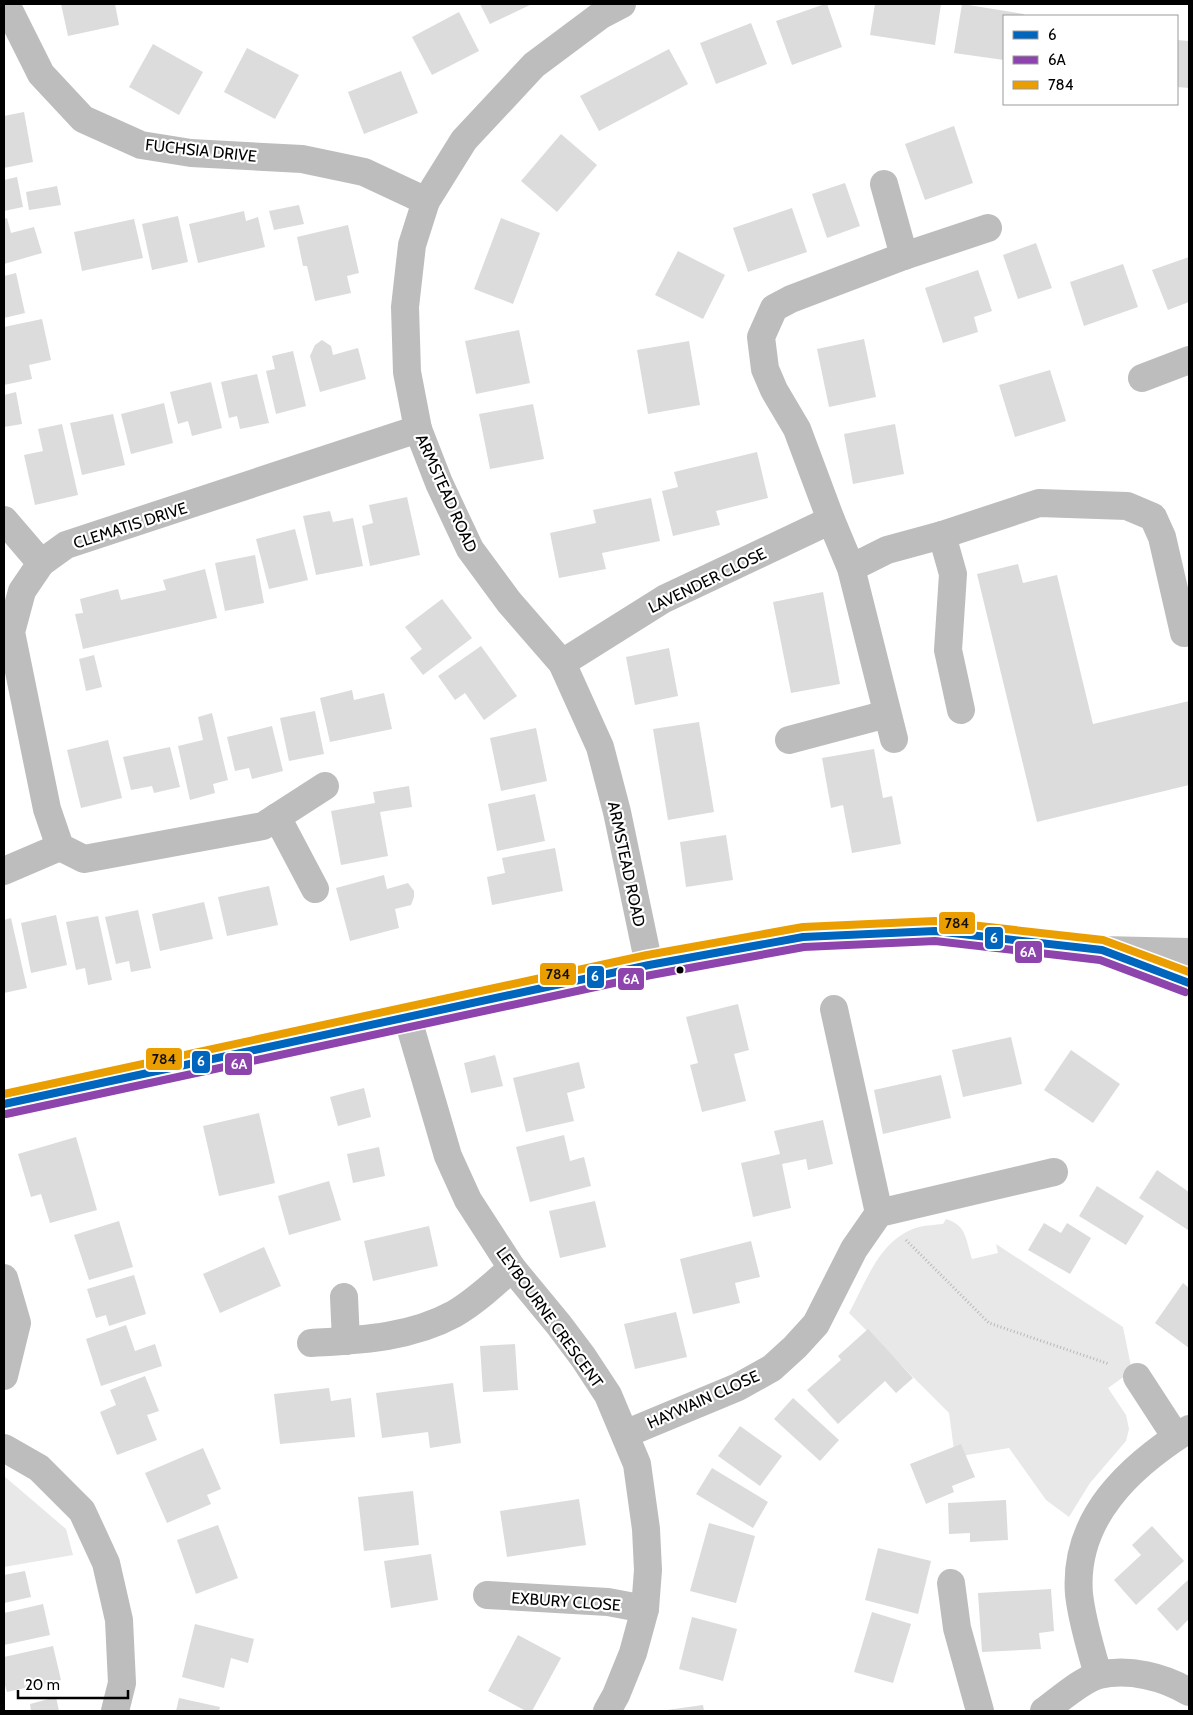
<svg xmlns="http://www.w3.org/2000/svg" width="1193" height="1715" font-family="Cabin,sans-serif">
<rect width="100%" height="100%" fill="#fff"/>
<g fill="#e8e8e8">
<path d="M946 1219C967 1225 966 1241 972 1259L998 1253 996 1244 1123 1327 1132 1371 1108 1388 1126 1415 1129 1429 1126 1441 1090 1483 1069 1517 1046 1500 1009 1448 955 1457 949 1413 849 1313C867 1280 880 1238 919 1227 927 1225 935 1225 943 1224Z"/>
<polygon points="4,1476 66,1529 73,1555 4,1567"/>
</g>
<g fill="#dcdcdc">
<polygon points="61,4 115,4 119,25 68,36"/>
<polygon points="480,4 532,4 490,24"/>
<polygon points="825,4 827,4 842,47 792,65 776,21"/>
<polygon points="875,4 941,4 935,45 870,35"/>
<polygon points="962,4 1024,14 1023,16 1004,16 1004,60 954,53"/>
<polygon points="459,12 479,51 432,75 412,37"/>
<polygon points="751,23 767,64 716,84 700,43"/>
<polygon points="1177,40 1189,41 1189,88 1177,87"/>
<polygon points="153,44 203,72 179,115 129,87"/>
<polygon points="247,48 299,75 275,119 224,92"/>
<polygon points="669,49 688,84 599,131 580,96"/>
<polygon points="401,71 418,113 364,134 348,92"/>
<polygon points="24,112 33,162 4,168 4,116"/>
<polygon points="954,126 973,183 925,200 905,144"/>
<polygon points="561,134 597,165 557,212 521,181"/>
<polygon points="17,177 23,207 4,211 4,180"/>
<polygon points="845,183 860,226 827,238 812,194"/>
<polygon points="57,186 61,205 29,210 26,192"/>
<polygon points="299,205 304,224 274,230 269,211"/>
<polygon points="792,208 807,252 748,272 733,228"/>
<polygon points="244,211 246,221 258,217 265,247 198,263 189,224"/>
<polygon points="178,216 188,262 152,270 142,224"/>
<polygon points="7,218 11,233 34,227 42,253 4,264 4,219"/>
<polygon points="501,218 540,233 513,304 474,289"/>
<polygon points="134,219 143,258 82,271 74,232"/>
<polygon points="348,225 359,273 347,276 351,293 315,301 307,266 303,266 297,237"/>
<polygon points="1036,243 1052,288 1018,299 1003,255"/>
<polygon points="678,251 725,275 703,319 655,295"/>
<polygon points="1189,257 1189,302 1168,310 1152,270"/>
<polygon points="1123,264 1138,307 1084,326 1070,282"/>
<polygon points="978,270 992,311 974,317 978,332 943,343 925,288"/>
<polygon points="16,273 25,313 4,318 4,276"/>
<polygon points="42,319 51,360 29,365 32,379 4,385 4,327"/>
<polygon points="519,330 530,383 476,394 465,341"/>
<polygon points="864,339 876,397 829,407 817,349"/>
<polygon points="322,340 331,346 333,355 358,348 366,379 320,392 310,356 315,345"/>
<polygon points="689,341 700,405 648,414 637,350"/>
<polygon points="293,351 306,406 276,414 266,371 275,369 272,356"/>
<polygon points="1050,370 1066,421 1015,437 999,385"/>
<polygon points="257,374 269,423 240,429 237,416 229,418 221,382"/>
<polygon points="211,382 222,428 192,436 188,421 178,424 170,392"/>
<polygon points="16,392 22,424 4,427 4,395"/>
<polygon points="164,403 173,443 131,454 121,414"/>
<polygon points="533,404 544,459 490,469 479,414"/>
<polygon points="113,414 125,465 82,475 70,423"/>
<polygon points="62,424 78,495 35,505 24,455 43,451 38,429"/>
<polygon points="895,424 904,474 853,484 844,434"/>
<polygon points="757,452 768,498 716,511 720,525 673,536 662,491 678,487 674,472"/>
<polygon points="407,497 420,555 370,566 362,526 373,523 369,505"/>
<polygon points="651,498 660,541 602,553 606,569 559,578 550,533 596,523 593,510"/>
<polygon points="330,511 333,522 353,518 363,566 316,575 303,516"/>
<polygon points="295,529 308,580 269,589 256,539"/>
<polygon points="255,555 264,603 225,611 215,563"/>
<polygon points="1018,564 1023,583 1057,575 1093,724 1189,701 1189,785 1037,822 977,574"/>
<polygon points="205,569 217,618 83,649 75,614 83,613 80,599 118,589 121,600 166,590 163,580"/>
<polygon points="823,592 840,684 791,693 773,602"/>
<polygon points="442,599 472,638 423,675 410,658 422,649 405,627"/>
<polygon points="481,646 517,696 484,720 465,693 455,700 438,676"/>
<polygon points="669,648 678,696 635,705 626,657"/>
<polygon points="94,655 102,687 86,691 79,659"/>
<polygon points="352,690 354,700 384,693 392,729 330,742 320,698"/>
<polygon points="315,711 324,754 289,761 280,718"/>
<polygon points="212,713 228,780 213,784 215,793 190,800 178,746 203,740 198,717"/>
<polygon points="699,722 714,812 668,820 653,729"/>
<polygon points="272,726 283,771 252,779 249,768 235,771 227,737"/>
<polygon points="536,728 547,781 501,791 490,738"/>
<polygon points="108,740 122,798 81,808 67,750"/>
<polygon points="170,747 180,787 154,793 152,786 131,790 123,757"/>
<polygon points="874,749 883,798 892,796 901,844 852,853 843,805 831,808 822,758"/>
<polygon points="409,786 412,807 380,812 388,856 341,865 331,811 375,803 373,792"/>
<polygon points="535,794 545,841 497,851 488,804"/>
<polygon points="726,835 733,880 686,887 680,842"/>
<polygon points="555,848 563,891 492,905 487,877 505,873 502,858"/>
<polygon points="384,875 387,889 408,883 414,891 414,897 411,905 395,909 399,928 350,941 336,888"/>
<polygon points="269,886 278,925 227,936 218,897"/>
<polygon points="204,902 213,939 160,951 152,914"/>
<polygon points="138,910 151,968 131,972 129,961 116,964 105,917"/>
<polygon points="56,915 67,965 31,973 21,923"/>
<polygon points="98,916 112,980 88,985 85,968 76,970 66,922"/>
<polygon points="11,918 27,988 4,993 4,920"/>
<polygon points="738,1004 749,1050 734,1054 746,1101 702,1112 690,1065 698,1063 686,1017"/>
<polygon points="1011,1037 1022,1084 963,1097 952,1050"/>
<polygon points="1071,1050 1120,1084 1093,1123 1044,1090"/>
<polygon points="495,1055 503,1086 471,1093 464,1063"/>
<polygon points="579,1062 585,1088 567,1093 574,1121 526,1132 513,1078"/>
<polygon points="941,1075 951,1118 883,1134 874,1090"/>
<polygon points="364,1088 371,1117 338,1126 330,1097"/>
<polygon points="259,1113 275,1183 219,1196 203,1126"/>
<polygon points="823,1120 833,1164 808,1170 806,1159 782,1164 791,1208 753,1217 741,1163 780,1154 774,1131"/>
<polygon points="564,1135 570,1161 584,1157 591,1186 530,1202 516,1147"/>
<polygon points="76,1137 97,1210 50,1223 41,1194 31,1197 18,1154"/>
<polygon points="379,1147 385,1176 353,1183 347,1154"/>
<polygon points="1157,1170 1189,1192 1188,1230 1139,1198"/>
<polygon points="329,1181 341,1220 289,1235 278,1196"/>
<polygon points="1097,1186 1144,1216 1126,1245 1079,1216"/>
<polygon points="595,1201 606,1247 560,1258 549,1211"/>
<polygon points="119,1221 133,1267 89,1280 74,1235"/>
<polygon points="1044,1223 1061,1233 1067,1223 1091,1238 1070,1274 1028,1250"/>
<polygon points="429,1226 438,1266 373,1281 364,1241"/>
<polygon points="751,1241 760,1277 735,1283 740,1303 693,1314 680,1259"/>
<polygon points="264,1247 281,1286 220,1313 203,1274"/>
<polygon points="134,1275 146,1314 109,1326 106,1315 96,1318 87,1289"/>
<polygon points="1183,1283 1189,1288 1189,1348 1155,1323"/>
<polygon points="676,1312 687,1357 635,1369 624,1324"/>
<polygon points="126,1325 135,1351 155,1344 162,1366 101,1386 86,1339"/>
<polygon points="868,1329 913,1378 896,1393 885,1381 838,1424 807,1390 841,1360 838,1356"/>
<polygon points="515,1344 518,1390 483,1392 480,1346"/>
<polygon points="145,1376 159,1411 147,1415 157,1440 117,1455 100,1412 116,1405 110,1390"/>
<polygon points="453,1383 461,1443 430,1448 428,1432 382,1438 376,1393"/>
<polygon points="329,1388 331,1401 351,1398 355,1437 280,1444 274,1394"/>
<polygon points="793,1398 839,1440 820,1461 774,1419"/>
<polygon points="740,1426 782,1456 760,1486 718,1456"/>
<polygon points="961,1444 975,1477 952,1486 954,1492 926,1504 910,1464"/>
<polygon points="203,1448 221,1489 207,1495 211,1504 167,1523 145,1473"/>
<polygon points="712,1468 768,1502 753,1528 696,1494"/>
<polygon points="413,1491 419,1545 364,1551 358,1497"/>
<polygon points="579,1499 586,1545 507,1557 500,1511"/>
<polygon points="1006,1500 1008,1540 970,1542 970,1533 949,1534 948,1503"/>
<polygon points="709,1523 755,1536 736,1603 690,1591"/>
<polygon points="218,1525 238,1578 196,1594 177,1540"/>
<polygon points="1152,1526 1184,1561 1136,1605 1114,1580 1141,1555 1132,1545"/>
<polygon points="878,1548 931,1561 918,1614 865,1600"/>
<polygon points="431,1554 438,1600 391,1608 384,1561"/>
<polygon points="25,1571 31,1597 4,1603 4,1575"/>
<polygon points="1189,1579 1189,1619 1177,1631 1157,1609"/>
<polygon points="1051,1589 1054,1631 1039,1633 1041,1649 982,1652 978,1593"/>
<polygon points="43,1604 50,1635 4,1645 4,1613"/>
<polygon points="872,1612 911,1624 893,1683 854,1672"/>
<polygon points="692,1617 737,1629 723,1681 679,1669"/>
<polygon points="195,1624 254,1639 248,1663 231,1658 224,1688 182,1677"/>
<polygon points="518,1635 561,1658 532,1711 526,1711 488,1691"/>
<polygon points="53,1646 61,1680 7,1692 4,1682 4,1657"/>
<polygon points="56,1697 59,1711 31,1711 30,1704"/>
<polygon points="179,1698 220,1707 219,1711 176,1711"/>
<polygon points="703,1705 704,1711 667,1711 667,1710"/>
</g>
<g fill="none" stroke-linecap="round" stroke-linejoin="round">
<polyline stroke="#b8b8b8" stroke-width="3" stroke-dasharray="1 2.5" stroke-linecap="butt" points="906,1240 989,1323 1109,1364"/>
<g stroke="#bdbdbd" stroke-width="28">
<polyline points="6,4 41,74 83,119 141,145 191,153 302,159 364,172 426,201"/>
<polyline points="622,4 601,15 534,65 464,140 426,201 412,245 405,307 407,372 418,429 439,483 470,549 509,602 562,663 600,747 617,812 649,965"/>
<polyline points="884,184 904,256"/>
<polyline points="1142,378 1189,360"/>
<polyline points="4,520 41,563"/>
<polyline points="942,535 953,574 948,650 961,710"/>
<polyline points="851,568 887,550 942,535 1039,503 1127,506 1153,517 1162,537 1184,633"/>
<polyline points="562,663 664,599 831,520"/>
<polyline points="894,739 851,568 831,520 797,429 774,390 765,369 761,337 774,308 791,299 904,256 988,228"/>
<polyline points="789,740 887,714"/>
<polyline points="325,786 263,826 84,859 60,847 47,809 11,632 22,591 41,563 66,545 418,429"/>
<polyline points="277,817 315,889"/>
<polyline points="4,871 60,847"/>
<polyline points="1123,958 1189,983"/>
<polyline points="834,1009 879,1213"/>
<polyline points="407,1016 448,1156 468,1200 512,1268 559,1325 583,1357 608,1395 637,1464 646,1529 648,1570 645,1609 633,1653 616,1695 607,1711"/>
<polyline points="4,1104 649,965 803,937 935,931 1102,950 1189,952"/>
<polyline points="4,1278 17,1323 4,1376"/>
<polyline points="344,1297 346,1341"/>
<path d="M311 1343C360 1340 410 1338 454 1314 475 1302 494 1284 512 1268"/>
<polyline points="1137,1377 1176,1437"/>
<polyline points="625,1434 738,1387 772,1368 795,1347 816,1324 854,1249 879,1213 1054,1172"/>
<polyline points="4,1448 39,1468 82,1511 106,1563 119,1620 122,1683 115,1711"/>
<polyline points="951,1583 957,1628 980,1711"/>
<polyline points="487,1595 608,1602 645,1609"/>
<path d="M1098 1675C1091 1649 1082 1622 1079 1594 1073 1518 1130 1466 1189 1429"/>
<path d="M1044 1711C1058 1701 1083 1679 1099 1675 1129 1668 1164 1677 1189 1692"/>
</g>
<defs>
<polyline id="bus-1" points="4,1104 649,965 803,937 935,931 1102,950 1189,983"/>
<polyline id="bus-2" points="6,1114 651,975 804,947 935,941 1100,960 1185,992"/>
<polyline id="bus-3" points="4,1094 647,955 803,927 935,921 1103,940 1189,972"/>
</defs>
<use href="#bus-1" stroke="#fff" stroke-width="11"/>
<use href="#bus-2" stroke="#fff" stroke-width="11"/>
<use href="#bus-3" stroke="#fff" stroke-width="11"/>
<use href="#bus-1" stroke="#0065bd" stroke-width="8"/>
<use href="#bus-2" stroke="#8e44ad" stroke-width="8"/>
<use href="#bus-3" stroke="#eb9e00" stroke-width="8"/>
</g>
<circle fill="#000" stroke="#fff" stroke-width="2" cx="680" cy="970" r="4.5"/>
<g text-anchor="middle" stroke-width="4.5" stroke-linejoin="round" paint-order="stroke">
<g font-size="16" fill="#000" stroke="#fff">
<text transform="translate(201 150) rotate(6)" y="6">FUCHSIA DRIVE</text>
<text transform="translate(447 493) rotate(66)" y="6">ARMSTEAD ROAD</text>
<text transform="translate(130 525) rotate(-18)" y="6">CLEMATIS DRIVE</text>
<text transform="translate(707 580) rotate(-26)" y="6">LAVENDER CLOSE</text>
<text transform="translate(627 864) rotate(78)" y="6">ARMSTEAD ROAD</text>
<text transform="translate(550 1317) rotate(54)" y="6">LEYBOURNE CRESCENT</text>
<text transform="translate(703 1399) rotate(-24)" y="6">HAYWAIN CLOSE</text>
<text transform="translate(566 1601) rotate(4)" y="6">EXBURY CLOSE</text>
</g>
</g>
<g stroke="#fff" stroke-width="2">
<rect x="938" y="911" width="38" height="24" rx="5" fill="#eb9e00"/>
<rect x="984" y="926" width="20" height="24" rx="5" fill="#0065bd"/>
<rect x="1014" y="940" width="29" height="24" rx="5" fill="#8e44ad"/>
<rect x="539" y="962" width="38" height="24" rx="5" fill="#eb9e00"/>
<rect x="586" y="965" width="19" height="24" rx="5" fill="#0065bd"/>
<rect x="617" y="967" width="28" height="24" rx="5" fill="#8e44ad"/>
<rect x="145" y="1047" width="38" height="24" rx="5" fill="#eb9e00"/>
<rect x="191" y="1050" width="20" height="24" rx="5" fill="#0065bd"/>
<rect x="224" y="1052" width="29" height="24" rx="5" fill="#8e44ad"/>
</g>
<g font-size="14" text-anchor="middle" font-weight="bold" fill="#fff">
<text x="994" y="943">6</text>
<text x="1028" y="957">6A</text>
<text x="595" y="981">6</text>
<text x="631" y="984">6A</text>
<text x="201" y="1066">6</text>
<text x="239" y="1069">6A</text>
</g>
<g font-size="14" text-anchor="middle" font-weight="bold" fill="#111">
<text x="957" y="928">784</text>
<text x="558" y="979">784</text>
<text x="164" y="1064">784</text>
</g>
<rect width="1193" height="1715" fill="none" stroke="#000000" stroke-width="10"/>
<rect x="1003" y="15" width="175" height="90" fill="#ffffff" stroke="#999999"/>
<rect x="1013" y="31" width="25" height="8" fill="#0065bd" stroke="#999999"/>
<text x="1048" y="40" font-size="15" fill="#000000">6</text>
<rect x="1013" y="56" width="25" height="8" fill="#8e44ad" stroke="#999999"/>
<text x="1048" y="65" font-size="15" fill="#000000">6A</text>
<rect x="1013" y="81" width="25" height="8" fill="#eb9e00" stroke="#999999"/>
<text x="1048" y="90" font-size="15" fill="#000000">784</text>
<path d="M18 1690v8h110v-8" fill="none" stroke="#000000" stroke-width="2.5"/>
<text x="25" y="1690" font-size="15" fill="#000000" stroke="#ffffff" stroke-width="4" paint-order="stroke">20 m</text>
</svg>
